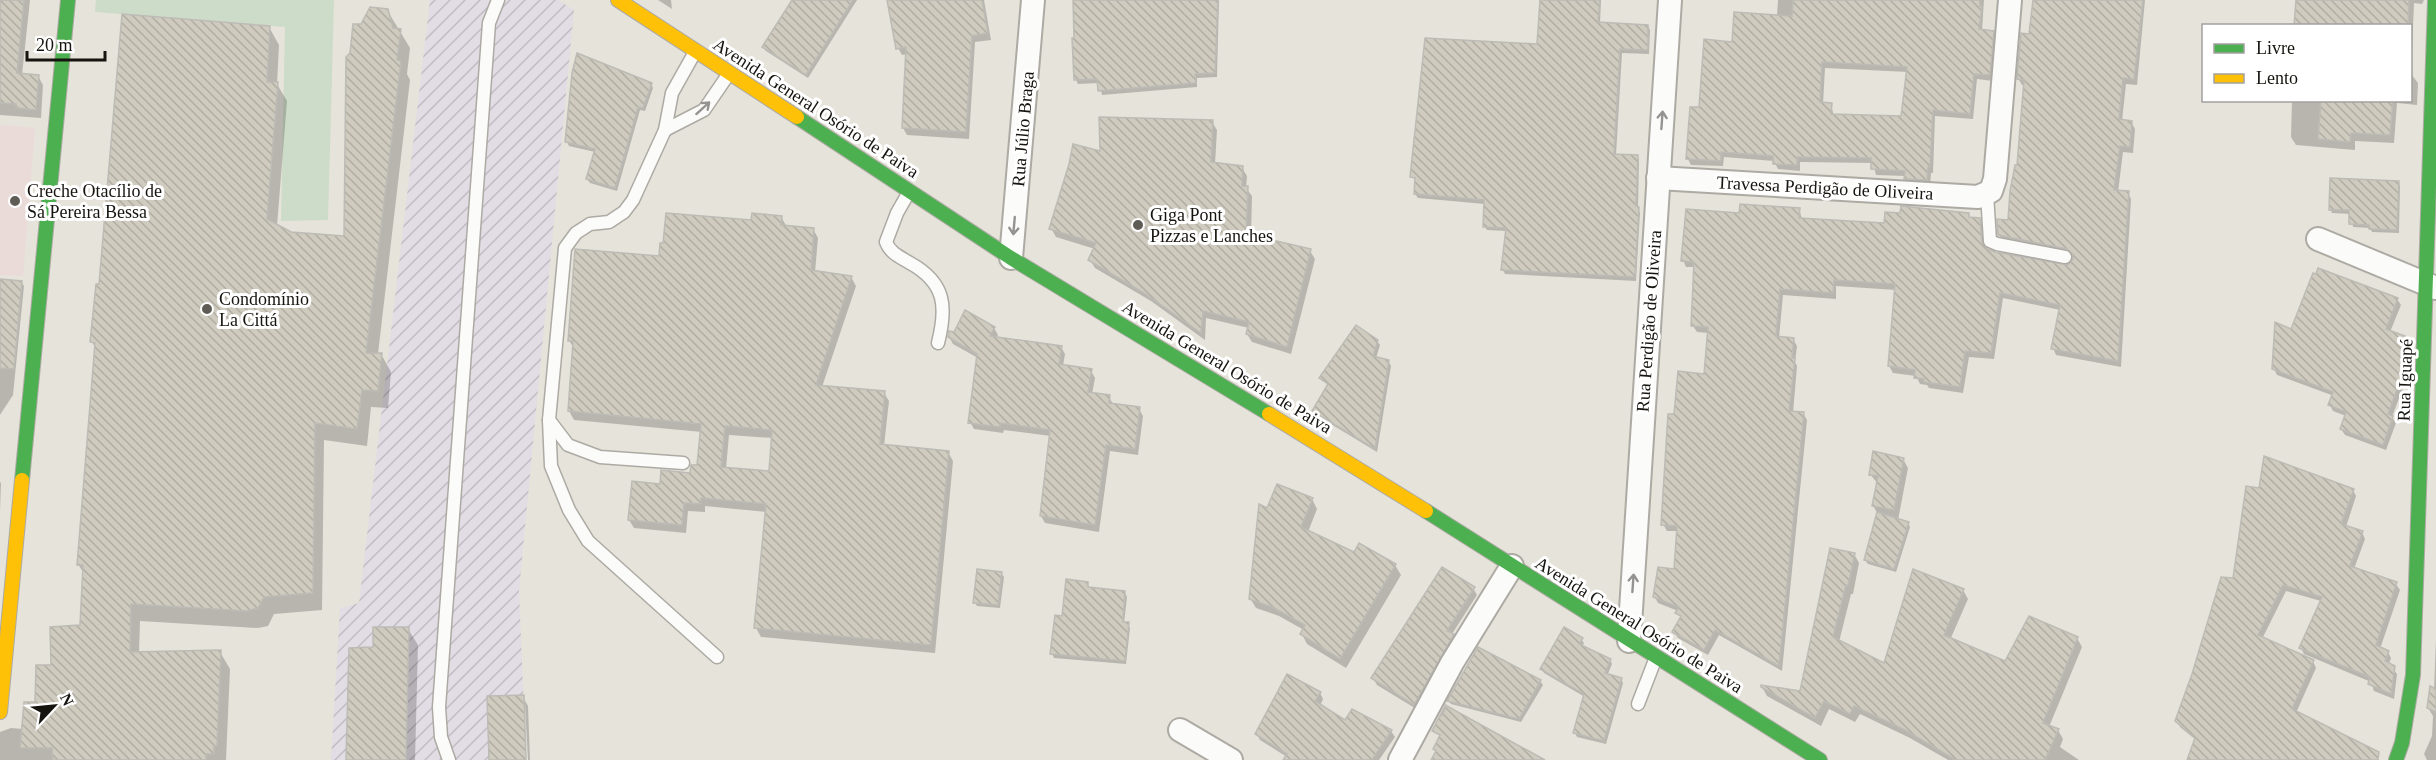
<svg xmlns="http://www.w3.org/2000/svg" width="2436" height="760" font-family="Georgia,serif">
<defs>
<pattern id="industrial-furrows" width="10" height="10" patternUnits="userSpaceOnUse" patternTransform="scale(1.5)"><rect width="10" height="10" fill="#e2dce4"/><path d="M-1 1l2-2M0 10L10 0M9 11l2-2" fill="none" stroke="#c1bcc2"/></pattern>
<pattern id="building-back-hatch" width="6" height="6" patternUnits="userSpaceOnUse" patternTransform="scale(1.5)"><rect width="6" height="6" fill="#cfcbbf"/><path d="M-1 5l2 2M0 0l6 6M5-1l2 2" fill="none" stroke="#b1ada3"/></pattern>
</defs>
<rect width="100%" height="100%" fill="#e6e3da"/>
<polygon fill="url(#industrial-furrows)" points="430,0 558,0 574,10 519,591 526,760 331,760 340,608 359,603"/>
<polygon fill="#eadbd8" points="0,125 35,128 23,276 0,275"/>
<polygon fill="#cddcc8" points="96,0 334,0 328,220 281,221 285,27 95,12"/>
<g fill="#0003" fill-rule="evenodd">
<polygon points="0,0 30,0 22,75 38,76 43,85 41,118 0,115"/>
<polygon points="658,0 671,0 672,9"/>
<polygon points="793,0 857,0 808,78 766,51 764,47"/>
<polygon points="889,0 984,0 991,40 975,42 969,139 907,135 903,128 907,54 902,55 898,48"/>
<polygon points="1075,0 1219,0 1217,77 1197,78 1197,87 1102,95 1099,83 1078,84 1076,80 1073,39 1076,39"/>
<polygon points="1542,0 1601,0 1600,24 1648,26 1650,30 1649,54 1622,53 1616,155 1637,156 1639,160 1638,208 1640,213 1636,281 1505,274 1503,270 1507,231 1487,230 1484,226 1485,204 1418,198 1415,194 1417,181 1412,177 1539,46"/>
<path d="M1778 0H1984L1982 31 1993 32 1996 38 1993 81 1977 79 1973 119 1935 116 1933 173H1931L1930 186 1909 185 1906 176 1876 175 1873 163 1800 162V171L1778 169 1774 161 1724 157 1723 166 1691 165 1688 159 1700 109 1734 43 1777 16ZM1825 68 1908 72 1903 118 1834 116 1831 105 1823 104Z"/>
<polygon points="2034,0 2145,0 2137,85 2126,84 2122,121 2131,122 2135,129 2133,153 2123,152 2118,192 2128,193 2131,199 2121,367 2056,355 2053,348 2060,310 2003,298 1994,359 1969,357 1963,393 1929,388 1927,385 1920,384 1916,376 1893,373 1889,366 1896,290 1836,286 1836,299 1783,295 1779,338 1793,339 1797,346 1795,362 1797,366 1793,413 1803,413 1807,420 1782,671 1719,635 1708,655 1678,638 1674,632 1681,619 1678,611 1658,603 1654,596 1675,570 1678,531 1667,531 1663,524 1675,416 1706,375 1709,333 1697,332 1693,326 1695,267 1686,267 1683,260 1740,215 1799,209 1802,219 1885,225 1968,215 1970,219 1979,219 1983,226 1985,248 1995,254 2069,266 2074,257 2072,255 2003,242 1999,235 2009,222 2019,166 2026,85 2022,85 2018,78 2031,36"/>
<polygon points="2298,0 2424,0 2422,4 2414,3 2411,74 2418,83 2417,105 2397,103 2394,143 2355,141 2355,150 2296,145 2291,137 2292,100 2410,100 2410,26 2296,26"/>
<polygon points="387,10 410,48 407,74 410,80 378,354 381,354 391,372 388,408 371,407 367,446 324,440 322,610 274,614 268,626 258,628 140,621 139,653 220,652 230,669 226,760 0,760 0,732 11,728 23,729 52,666 81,627 84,574 78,564 96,349 92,342 100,285 269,27 279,45 277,84 287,101 277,226 290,234 345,237 351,54 362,26"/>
<polygon points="651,84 653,88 645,111 640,110 617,191 590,183 587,179 595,152 569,146 567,142"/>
<polygon points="1212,122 1217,130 1215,164 1242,168 1247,176 1246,188 1252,196 1251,237 1310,251 1315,259 1291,354 1252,342 1247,334 1249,328 1206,318 1205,340 1151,301 1095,268 1090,260 1095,249 1056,237 1051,228 1102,152"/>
<polygon points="2398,182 2400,186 2399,233 2372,232 2370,228 2353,227 2351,214 2332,213 2330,209"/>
<path d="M781 217 787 227 813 229 818 238 815 272 851 277 856 286 822 387 884 393 889 401 884 446 948 452 953 461 935 653 761 637 756 628 766 512 705 506V512L688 511 686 533 634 528 629 520 661 485 691 475 698 467 702 432 574 420 569 411 574 349 569 340 661 257 753 222ZM729 435 773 438 770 473 726 469Z"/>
<polygon points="21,282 24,286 13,395 0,415 0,296"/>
<polygon points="2397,299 2401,305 2390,332 2404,337 2408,343 2407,377 2392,417 2396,423 2386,450 2345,435 2341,429 2346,416 2333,411 2330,405 2334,396 2277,375 2274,369 2292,331"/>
<polygon points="994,328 998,335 996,339 1061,347 1065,354 1063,366 1091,371 1095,378 1092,394 1109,397 1113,404 1139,409 1143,416 1138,455 1110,451 1099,532 1045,523 1041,516 1051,436 1004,430 1003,433 974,429 970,422 978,358 953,344 949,337"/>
<polygon points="1377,341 1380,345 1376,358 1388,361 1391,366 1377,452 1316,415 1313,411 1329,386 1321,378"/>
<polygon points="1903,459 1908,468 1898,520 1908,523 1910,527 1896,572 1868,564 1865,560 1878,514 1873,506 1878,484 1870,474"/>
<polygon points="0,482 1,483 0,511"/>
<polygon points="2261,490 2353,490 2356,496 2346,527 2362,532 2365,539 2354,569 2396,584 2400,590 2380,649 2388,652 2391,658 2389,664 2397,674 2394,699 2374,691 2371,682 2304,654 2301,648 2321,601 2286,591 2262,639 2313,661 2316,668 2296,713 2368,760 2189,760 2196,740 2180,727 2177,721 2234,579"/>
<polygon points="1312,499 1317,509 1308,532 1354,554 1360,545 1395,565 1401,575 1346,668 1307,644 1302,634 1304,630 1279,616 1256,608 1250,598 1268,511"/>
<polygon points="1854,554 1859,563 1853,594 1851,594 1839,642 1885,665 1963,590 1968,599 1950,640 2006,663 2077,638 2082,647 2049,727 2058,730 2063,739 2060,747 2079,760 1948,760 1910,738 1860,714 1855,722 1829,709 1821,726 1767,696 1762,687 1802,693"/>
<polygon points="1001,573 1004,577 1000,608 977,606 975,603"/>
<polygon points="1087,584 1090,589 1125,593 1127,597 1124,624 1128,624 1130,628 1126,664 1054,658 1052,654 1063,618"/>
<polygon points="1473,588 1477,595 1452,634 1457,642 1418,710 1377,685 1373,678"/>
<polygon points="408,629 418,645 415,760 347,760"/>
<polygon points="2436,638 2436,760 2427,760 2424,754 2432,736 2433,716 2428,708 2434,690"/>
<polygon points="1581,639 1584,643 1582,647 1610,660 1612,664 1607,676 1621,679 1623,683 1606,744 1577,737 1575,733 1585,697 1544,673 1542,669"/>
<polygon points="1478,649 1540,681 1543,685 1521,722 1451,704 1449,701"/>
<polygon points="1320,693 1323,699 1320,706 1346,722 1391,731 1395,737 1379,760 1285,760 1287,757 1260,740 1257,734"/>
<polygon points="523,697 528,706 530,760 528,760 525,704 522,704 525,760 490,760"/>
</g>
<g fill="url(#building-back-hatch)" stroke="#bdbbb5" stroke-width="1.5" fill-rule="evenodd">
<polygon points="0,0 24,0 17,73 39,75 36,110 16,108 16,104 0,103"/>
<polygon points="792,0 853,0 806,75 762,47"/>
<polygon points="887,0 982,0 988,33 972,36 966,132 902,128 906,47 896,49"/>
<polygon points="1073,0 1218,0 1215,73 1195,74 1196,83 1098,91 1097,79 1074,80 1072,38 1074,38"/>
<polygon points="1540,0 1600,0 1598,22 1648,25 1648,50 1620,49 1614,154 1638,155 1636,206 1639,207 1635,277 1501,270 1506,228 1483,227 1484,200 1414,194 1415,178 1410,177 1425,38 1537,44"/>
<path d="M1793 0H1980V6L1982 7 1979 29 1994 31 1990 75 1974 74 1970 114 1933 110 1930 167H1928L1927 180 1904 179 1905 171 1871 169V158L1797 157V165L1773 164V156L1721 152V161L1686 159 1690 107H1699L1704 39 1732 42 1734 12 1792 16ZM1822 62 1907 67 1901 116 1831 114 1832 103 1820 102Z"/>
<polygon points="2033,0 2143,0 2134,79 2123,78 2119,119 2132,121 2130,147 2120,146 2114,190 2129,191 2118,361 2051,349 2060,305 2000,293 1991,353 1965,351 1960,387 1924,382 1924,379 1914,378 1915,370 1888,366 1895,284 1834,280 1833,293 1780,289 1776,336 1794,338 1792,358 1795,358 1789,411 1804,412 1779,666 1715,630 1704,650 1672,632 1681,616 1675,613 1679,607 1653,597 1658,567 1674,569 1677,526 1661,525 1668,414 1674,414 1678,371 1704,374 1708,327 1691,326 1694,262 1681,261 1686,209 1739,213 1740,204 1800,208 1799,218 1884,223 1885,212 1900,213 1901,206 1969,213 1969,217 1980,218 1982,242 1987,249 1995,252 2068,265 2073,259 2073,255 2067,249 1998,235 1997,219 2008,220 2010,191 2015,165 2017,165 2024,80 2017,79 2021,33 2029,34"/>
<polygon points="2296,0 2409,0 2408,26 2294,26"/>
<polygon points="370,7 388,9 393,28 401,29 397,60 401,61 366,353 382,353 378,391 362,390 357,429 315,423 313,593 264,597 258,608 247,611 131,604 130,652 221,650 217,746 214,746 214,754 206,754 206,760 53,760 52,748 20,748 24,702 35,702 36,665 51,665 50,627 80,625 83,565 77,565 95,343 90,342 96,284 99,284 122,14 270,26 267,82 278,82 267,219 291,232 344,236 346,57 350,53 353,24 361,24"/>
<polygon points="577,53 652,83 643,108 638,107 615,188 586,179 595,149 565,142 572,73"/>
<polygon points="2321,100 2393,100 2390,135 2351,133 2350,142 2318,139"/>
<polygon points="1099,117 1213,120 1211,162 1243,166 1242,186 1248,186 1246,234 1311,249 1287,347 1246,334 1249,322 1203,311 1201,333 1144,293 1088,260 1096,243 1049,229 1069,164 1073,144 1100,151"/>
<polygon points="2330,178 2399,181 2397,230 2369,229 2369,225 2349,224 2349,210 2329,210"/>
<path d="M666 213 751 220 752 213 782 216 781 225 814 228 811 270 852 276 816 385 885 391 880 444 949 451 931 645 754 628 766 504 701 498V504L684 503 682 525 628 520 632 481 660 484 661 470 690 473 691 465H697L701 424 568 411 573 341H568L575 249 659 256 660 243H663ZM725 426 772 430 769 471 721 467Z"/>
<polygon points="2318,268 2398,298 2386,329 2405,336 2404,370 2388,414 2393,416 2383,445 2340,429 2346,412 2328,405 2333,392 2272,369 2275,322 2291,329 2313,273 2316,274"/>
<polygon points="0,279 22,281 14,369 0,368"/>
<polygon points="965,310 995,327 990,336 1062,346 1059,364 1092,369 1088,392 1110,395 1109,403 1140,407 1135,449 1106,445 1095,525 1040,516 1050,430 1000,423 1000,427 968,423 977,354 948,337 949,331 954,332"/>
<polygon points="1356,325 1378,340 1373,356 1389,360 1375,449 1312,411 1328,384 1319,378"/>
<polygon points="1873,451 1904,458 1894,510 1872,506 1878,476 1869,475"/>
<polygon points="2264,456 2354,489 2341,524 2363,531 2350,566 2397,582 2376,645 2389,651 2385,661 2395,666 2391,694 2368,684 2370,677 2299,648 2322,597 2283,585 2258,635 2314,660 2292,709 2379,752 2378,760 2187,760 2195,738 2175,721 2192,674 2221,577 2233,578 2246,486 2259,488"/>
<polygon points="1277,484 1313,498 1301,527 1354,552 1359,543 1396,564 1340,659 1300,634 1305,625 1272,607 1249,599 1259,504 1267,508"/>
<polygon points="1877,512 1909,522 1894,569 1864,560"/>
<polygon points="1830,548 1855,553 1848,586 1846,585 1833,637 1884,663 1913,569 1964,589 1944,635 2005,661 2029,616 2078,637 2043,723 2059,729 2045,760 1956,760 1903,729 1854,706 1850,714 1824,701 1815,718 1761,687 1761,685 1800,691"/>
<polygon points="1442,567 1475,587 1447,631 1454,634 1414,705 1371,678"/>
<polygon points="977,569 1002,572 998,605 973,603"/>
<polygon points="1066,579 1088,582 1088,587 1125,591 1123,622 1129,622 1125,661 1050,654 1055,615 1062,616"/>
<polygon points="373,627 409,627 406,760 346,760 349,648 373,647"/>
<polygon points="1564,627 1583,638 1579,644 1611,659 1605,673 1622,678 1604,741 1573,733 1584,694 1540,669"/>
<polygon points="1478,647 1541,680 1519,719 1447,701"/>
<polygon points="1287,674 1321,692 1315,701 1345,720 1352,709 1392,730 1372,760 1283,760 1287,754 1255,734"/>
<polygon points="2430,686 2436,689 2436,712 2427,708"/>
<polygon points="524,695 526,760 489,760 487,696"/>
<polygon points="1446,704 1440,717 1447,706 1545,760 1431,760 1436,751 1433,749 1440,735 1432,731"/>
</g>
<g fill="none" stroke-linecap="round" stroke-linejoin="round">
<defs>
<g id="lane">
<polyline points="665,130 704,110 728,75"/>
<path d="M909 192 897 213 886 242C890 253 900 257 910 263 946 283 947 307 938 343"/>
<polyline points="1987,194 1990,241 1997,244 2065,257"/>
<polyline points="549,420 551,466 569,510 588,541 717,657"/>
<polyline points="683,463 600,457 568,445 549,420 565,248 576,233 590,224 609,222 624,212 633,200 665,130 672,93 695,52"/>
<polyline points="1638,704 1655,660"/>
<polyline points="449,760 441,737 439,707 489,23 498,0"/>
</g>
<g id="street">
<polyline points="1658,178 1978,197 1991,191 1995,179 2010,0"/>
<polyline points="2318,239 2436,288"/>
<polyline points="1011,258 1033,0"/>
<polyline points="1629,641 1670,0"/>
<polyline points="1180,730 1231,760"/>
<polyline points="1400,760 1452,663 1512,566"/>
</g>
<g id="fast">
<polyline points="797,117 1011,258 1269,414"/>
<polyline points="22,480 68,0"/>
<polyline points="1426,511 1820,760"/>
<polyline points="2396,760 2402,743 2413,675 2435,0"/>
</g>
<g id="slow">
<polyline points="618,0 797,117"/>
<polyline points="1269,414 1426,511"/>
<polyline points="0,712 22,480"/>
</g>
</defs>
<use href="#lane" stroke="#adaaa4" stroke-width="15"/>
<use href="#street" stroke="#adaaa4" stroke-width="26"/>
<use href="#fast" stroke="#adaaa4" stroke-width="16"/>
<use href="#slow" stroke="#adaaa4" stroke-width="16"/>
<use href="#lane" stroke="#fbfbf9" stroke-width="12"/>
<use href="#street" stroke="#fbfbf9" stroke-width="22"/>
<use href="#fast" stroke="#4caf50" stroke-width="14"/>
<use href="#slow" stroke="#ffc107" stroke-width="14"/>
</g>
<defs><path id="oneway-shaft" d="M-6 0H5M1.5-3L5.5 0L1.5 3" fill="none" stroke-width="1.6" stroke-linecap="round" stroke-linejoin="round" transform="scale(1.5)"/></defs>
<g stroke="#949390">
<use href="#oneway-shaft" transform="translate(703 108) rotate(-42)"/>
<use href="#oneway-shaft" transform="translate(1662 120) rotate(-86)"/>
<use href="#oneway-shaft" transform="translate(1014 226) rotate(95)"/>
<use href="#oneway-shaft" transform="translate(1633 583) rotate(-86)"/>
</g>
<g fill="#5f5c56" stroke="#fff" stroke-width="2">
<circle cx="15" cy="201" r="6"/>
<circle cx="1138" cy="225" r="6"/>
<circle cx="207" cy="309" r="6"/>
</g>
<g text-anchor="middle" stroke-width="6" stroke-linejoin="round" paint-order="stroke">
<g font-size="18" fill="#16140f" stroke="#fff">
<text transform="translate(816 108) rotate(33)" y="6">Avenida General Osório de Paiva</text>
<text transform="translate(1023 129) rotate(-85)" y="6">Rua Júlio Braga</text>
<text transform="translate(1825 188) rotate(3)" y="6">Travessa Perdigão de Oliveira</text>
<text transform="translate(1649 321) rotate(-86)" y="6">Rua Perdigão de Oliveira</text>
<text transform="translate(1227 367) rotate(31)" y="6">Avenida General Osório de Paiva</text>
<text transform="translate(2405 380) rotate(-88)" y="6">Rua Iguapé</text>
<text transform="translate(1639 625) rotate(32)" y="6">Avenida General Osório de Paiva</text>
</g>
<g font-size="18" fill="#16140f" stroke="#fff" text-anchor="start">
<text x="27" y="197">Creche Otacílio de<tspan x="27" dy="21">Sá Pereira Bessa</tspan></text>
<text x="1150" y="221">Giga Pont<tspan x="1150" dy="21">Pizzas e Lanches</tspan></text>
<text x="219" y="305">Condomínio<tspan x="219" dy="21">La Cittá</tspan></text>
</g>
</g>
<rect x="2202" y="24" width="210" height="78" fill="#ffffff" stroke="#a2a19f" stroke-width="1.5"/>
<rect x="2214" y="44" width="30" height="9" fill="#4caf50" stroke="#a2a19f" stroke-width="1.5"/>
<text x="2256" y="54" font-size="18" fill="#16140f">Livre</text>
<rect x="2214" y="74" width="30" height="9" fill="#ffc107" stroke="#a2a19f" stroke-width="1.5"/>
<text x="2256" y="84" font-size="18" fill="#16140f">Lento</text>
<g transform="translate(54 706) rotate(64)" stroke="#ffffff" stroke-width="4.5" paint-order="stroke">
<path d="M0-4.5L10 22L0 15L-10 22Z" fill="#16140f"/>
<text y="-9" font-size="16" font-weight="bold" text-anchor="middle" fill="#16140f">N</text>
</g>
<path d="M27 51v9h78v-9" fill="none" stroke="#16140f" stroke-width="3"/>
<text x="36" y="51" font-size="18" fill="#16140f" stroke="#ffffff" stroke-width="4.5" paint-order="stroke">20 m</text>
</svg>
